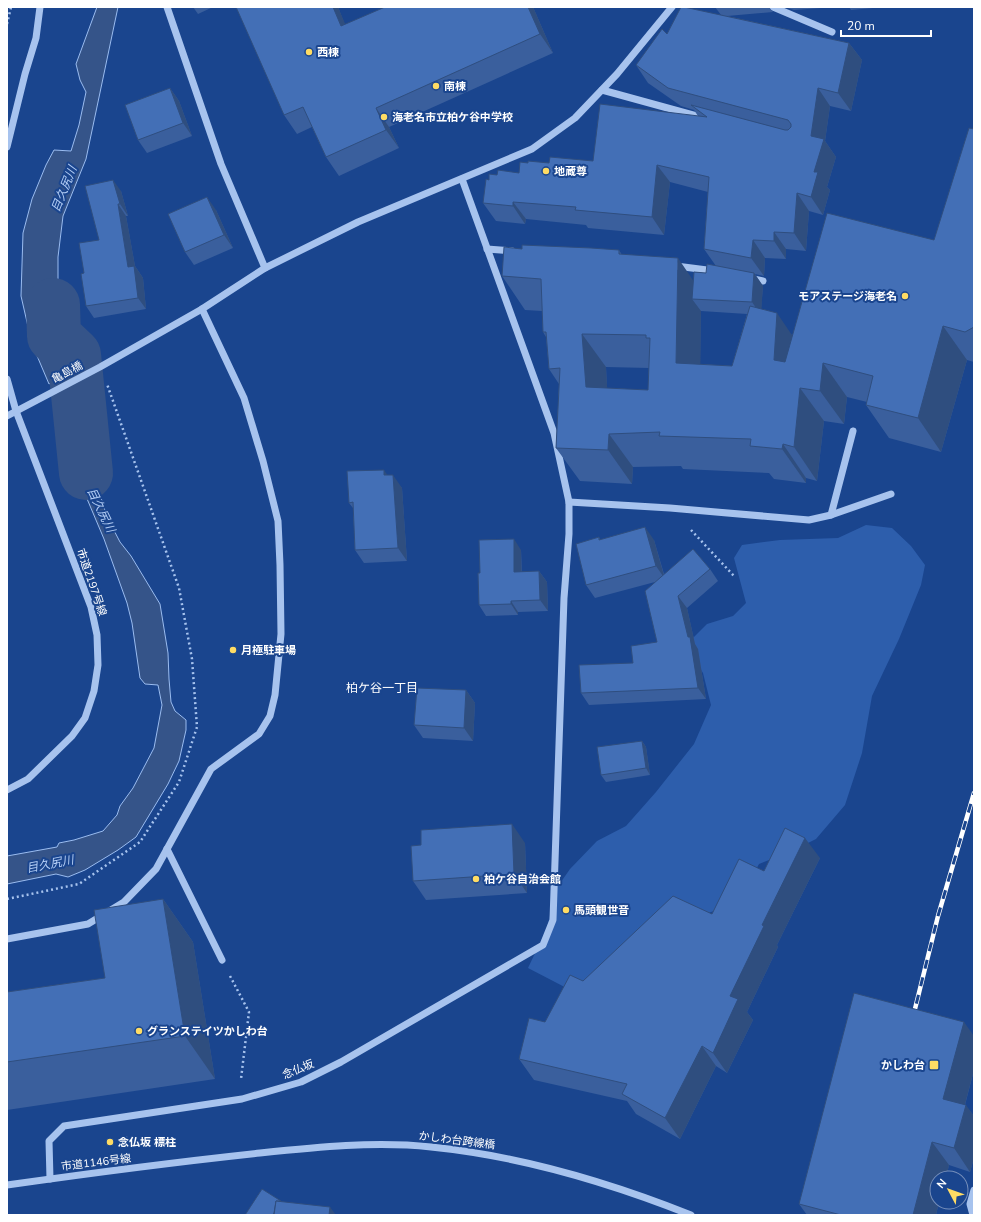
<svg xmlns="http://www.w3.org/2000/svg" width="981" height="1222" font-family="'Nunito Sans','Noto Sans JP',sans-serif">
<rect width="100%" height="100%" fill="#1a458e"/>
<polygon fill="#2d5eac" points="866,525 892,528 911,546 925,565 921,585 899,639 872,696 862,753 845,805 816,839 792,851 759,864 738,903 705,914 580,995 528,968 547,928 556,889 570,869 597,841 626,826 656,792 694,744 711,705 703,673 686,645 707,624 733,616 746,603 734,558 742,545 780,540 838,538"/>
<g fill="#355489" stroke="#9abcf0">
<polygon points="97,7 118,7 86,159 63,216 58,257 58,288 65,297 70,317 91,364 49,384 32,344 21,296 23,233 32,199 46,165 54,150 71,151 79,125 86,92 80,80 76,64"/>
<polygon points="98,389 102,409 94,420 88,446 98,488 107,517 120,542 131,556 160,604 168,653 169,679 171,702 175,711 186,720 186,730 179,761 168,784 136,837 118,850 85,870 68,877 56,874 7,884 7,856 57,847 59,843 74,840 103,831 117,815 120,806 133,788 154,748 162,705 158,685 145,684 140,678 132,623 127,603 104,539 85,494 64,421 63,406"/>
</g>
<g fill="#1a458e">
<polygon points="91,364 92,366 50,386 47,386"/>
<polygon points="97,387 100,388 61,407 62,404"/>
</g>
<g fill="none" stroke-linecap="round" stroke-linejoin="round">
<polyline stroke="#355489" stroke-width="54" points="53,305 54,336 74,355 86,473"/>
<g stroke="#a7c3ee" stroke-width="2.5" stroke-dasharray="2 3" stroke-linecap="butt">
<polyline points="7,24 11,7"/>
<polyline points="691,530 734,576"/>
<polyline points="7,899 79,884 140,842 179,782 197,727 192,659 179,588 107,384"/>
<polyline points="230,976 249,1012 241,1079"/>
<polyline points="122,1148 126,1138 129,1138"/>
</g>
<g stroke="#a7c3ee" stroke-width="7">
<polyline points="167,7 221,164 265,268"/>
<polyline points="773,7 832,32"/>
<polyline points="602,90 704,118"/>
<polyline points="7,147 25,74 36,38 40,7"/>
<polyline points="487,249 512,251"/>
<polyline points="676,266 715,271"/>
<polyline points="749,278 763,281"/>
<polyline points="7,379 16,411 91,607 97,635 98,665 94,691 85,718 72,736 28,779 7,790"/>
<polyline points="7,416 100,367 202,309 265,268 358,222 532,149 575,118 617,74 672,7"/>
<polyline points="569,502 670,508 809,520 831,515 891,494"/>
<polyline points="831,515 853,431"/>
<polyline points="167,849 222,960"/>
<polyline points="7,939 88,924 124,902 156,869 211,769 259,734 270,716 275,695 281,634 280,565 278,521 263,461 244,398 202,309"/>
<polyline points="50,1179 49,1141 64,1126 242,1099 301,1082 341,1062 543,945 553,920 564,598 569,534 569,502 554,433 462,179"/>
<path d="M7 1185C91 1173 176 1162 260 1153 317 1147 375 1141 431 1147 521 1156 608 1182 691 1215"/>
<polyline points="973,1215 970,1204 974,1190"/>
</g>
<defs>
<polyline id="rail" points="912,1021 938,916 974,793"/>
</defs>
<use href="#rail" stroke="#fff" stroke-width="4.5"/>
<use href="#rail" stroke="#1a458e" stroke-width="3" stroke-dasharray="9" stroke-linecap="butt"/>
</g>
<g fill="#3a5f9d" fill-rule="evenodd">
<polygon points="193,7 213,7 198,14"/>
<polygon points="338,7 345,25 533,7 553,53 389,127 399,148 339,176 326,157 312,127 297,134 284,115"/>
<path d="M715 7H769L773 12 727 16 849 43 862 60 851 111 830 106 825 141 836 157 827 187 830 190 823 215 809 211 806 251 786 249V259L765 258 764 276 755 274 763 286 761 309 793 336 934 240 974 129V362L967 360 941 452 889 438 866 405 867 402 847 397 844 424 824 421 817 481 806 478V483L774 479 769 473 683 469 681 466 633 467 632 484 580 481 556 448 559 384 549 369 546 337 543 332 542 311 525 310 502 276 522 249 619 250 622 255 694 281 706 273 716 266 704 249 708 192 670 182 664 235 588 228 586 225 526 219 525 224 496 221 483 203 489 180 497 175 519 173 528 163H549L593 161 698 116 694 110 681 106 648 83 636 65 667 34 721 15ZM701 311 747 314 732 366 700 364ZM606 367 649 368 648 390 607 388Z"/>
<polygon points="785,7 835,7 794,10"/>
<polygon points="849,7 884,7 851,10"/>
<polygon points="170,88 179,101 192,136 147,153 138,140"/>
<polygon points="121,191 128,216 126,216 135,266 143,278 146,309 94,318 86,306 84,273"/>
<polygon points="216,210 233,248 194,265 185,252"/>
<polygon points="388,475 402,488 407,561 364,563 355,550 353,508 349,503"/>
<polygon points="599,537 600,539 654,540 664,574 710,569 718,581 687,608 695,644 698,649 706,699 589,705 581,693 633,663 657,642 655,582 595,598 586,585"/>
<polygon points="521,550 522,572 539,571 547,582 548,611 518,612 518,615 486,616 479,605 480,573"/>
<polygon points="466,690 475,703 473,741 423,738 414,725"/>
<polygon points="642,741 646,747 650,775 606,782 601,775"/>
<polygon points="525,843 527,893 426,900 413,881"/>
<polygon points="820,858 777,945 778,947 747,1012 753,1020 727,1073 716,1066 680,1139 636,1114 627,1101 534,1080 519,1059 545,1022 583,981 712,914 764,871"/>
<polygon points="163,899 193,942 215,1079 7,1110 7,992 105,978"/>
<polygon points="974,1036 974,1070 965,1105 974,1116 974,1158 970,1172 949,1165 946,1178 937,1178 937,1202 939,1202 936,1215 807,1215 799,1204"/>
</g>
<g fill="#2f4e7f">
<polygon points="333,7 338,7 354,45 341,26"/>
<polygon points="528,7 533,7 553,53 540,34"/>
<polygon points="849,43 862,60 851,111 838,93"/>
<polygon points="170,88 179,101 192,136 183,123"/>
<polygon points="818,88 830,106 825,141 836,157 827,187 830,190 823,215 811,197 814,172 811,136"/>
<polygon points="376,108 389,127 399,148 386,130"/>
<polygon points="657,165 670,182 664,235 652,217"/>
<polygon points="113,180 121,191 128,216 120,204"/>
<polygon points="797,193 809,211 806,251 794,233"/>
<polygon points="207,197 216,210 233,248 224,235"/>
<polygon points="513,202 526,219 525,224 513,206"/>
<polygon points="118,204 126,216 135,266 143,278 146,309 138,298 128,267"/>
<polygon points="774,232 786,249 786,259 774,241"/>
<polygon points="753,240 765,258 764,276 751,258"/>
<polygon points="678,258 701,292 692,299 701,311 700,397 676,363"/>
<polygon points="754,273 763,286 761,315 752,302"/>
<polygon points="777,313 800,347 797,394 774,360"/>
<polygon points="943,326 967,360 941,452 918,418"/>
<polygon points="582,334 606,367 609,421 586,387"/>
<polygon points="823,363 847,397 844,424 820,391"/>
<polygon points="800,388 824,421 817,481 794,447"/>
<polygon points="609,434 633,467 632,484 608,450"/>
<polygon points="783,444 806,478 806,483 782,449"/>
<polygon points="384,470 393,483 384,475"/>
<polygon points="393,475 402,488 407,561 398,548"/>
<polygon points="645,527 654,540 665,579 656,566"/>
<polygon points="514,539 521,550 522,583 514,572"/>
<polygon points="539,571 547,582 548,611 540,600"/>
<polygon points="678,596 687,608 695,644 698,649 706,699 698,688 688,637"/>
<polygon points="511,601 518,612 518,615 511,604"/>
<polygon points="466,690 475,703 473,741 464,728"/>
<polygon points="642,741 646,747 650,775 646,768"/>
<polygon points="512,824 525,843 527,893 514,874"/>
<polygon points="805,838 820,858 777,945 778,947 747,1012 753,1020 727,1073 713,1053 730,996 762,925"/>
<polygon points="163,899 193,942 215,1079 185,1036"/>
<polygon points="964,1022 974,1036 974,1070 960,1123 943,1099"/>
<polygon points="702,1046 716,1066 680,1139 665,1118"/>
<polygon points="966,1105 974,1116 974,1158 970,1172 954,1148"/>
<polygon points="932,1142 949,1165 946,1178 937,1178 937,1202 939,1202 936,1215 913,1215"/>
<polygon points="330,1207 336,1215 329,1215"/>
</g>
<g fill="#436fb6" stroke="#2f4e7f" fill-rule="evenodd">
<polygon points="236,7 333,7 341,26 385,7 528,7 540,34 376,108 386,130 326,157 303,107 284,115"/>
<polygon points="681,7 684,7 849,43 838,93 818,88 811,136 824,139 814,172 818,172 811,197 797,193 794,233 774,232 774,241 753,240 751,258 704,249 709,177 657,165 652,217 575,210 576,207 513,202 513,206 483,203 486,179 489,180 489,174 497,175 498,170 519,173 520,162 528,163 528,161 549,163 550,157 593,161 600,104 707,117 691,105 785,130 788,130 791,127 791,124 788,120 668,88 636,65 662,29 667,34"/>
<polygon points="170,88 183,123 138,140 125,105"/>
<path d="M969 128 974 129V327L965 332 943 326 918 418 866 405 873 376 823 363 820 391 800 388 794 447 783 444 782 449 750 446 751 439 659 436 660 432 609 434 608 450 556 448 560 368 549 369 546 332H543L541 279 502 276 504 247 522 249V245L591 248 619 250V254L678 258 676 363 732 366 750 306 777 313 774 360 785 362 827 213 934 240ZM582 334 646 335V338H650L648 390 586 387Z"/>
<polygon points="113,180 120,204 118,204 128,267 134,266 138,298 86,306 81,274 84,273 79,243 99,240 85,186"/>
<polygon points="207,197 224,235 185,252 168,214"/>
<polygon points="707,264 754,273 752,302 692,299 694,272 706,273"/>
<polygon points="384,470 384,475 393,475 398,548 355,550 353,502 349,503 347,471"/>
<polygon points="645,527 656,566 586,585 576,544 599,537 599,540"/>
<polygon points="514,539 514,572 539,571 540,600 511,601 511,604 479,605 478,573 480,573 479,540"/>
<polygon points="693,549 710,569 678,596 688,637 690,637 698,688 581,693 579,665 633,663 631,646 657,642 645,591"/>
<polygon points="417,688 466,690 464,728 414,725"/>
<polygon points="642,741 646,768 601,775 597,747"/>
<polygon points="512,824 514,874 413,881 411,846 421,845 421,830"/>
<polygon points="785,828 805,838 762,925 764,926 730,996 738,999 713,1053 702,1046 665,1118 622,1094 627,1084 519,1059 529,1018 545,1022 570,975 583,981 673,896 712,914 739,859 764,871"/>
<polygon points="163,899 185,1036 7,1062 7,992 105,978 94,910"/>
<polygon points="854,993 964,1022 943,1099 966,1105 954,1148 932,1142 913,1215 841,1215 799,1204"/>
<polygon points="262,1189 281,1201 276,1201 274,1213 273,1215 245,1215"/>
<polygon points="276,1201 330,1207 329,1215 274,1215"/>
</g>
<g fill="#ffdc64" stroke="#1a458e" stroke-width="1.5">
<circle cx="309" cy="52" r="4"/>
<circle cx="436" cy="86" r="4"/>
<circle cx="384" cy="117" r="4"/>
<circle cx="546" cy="171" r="4"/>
<circle cx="905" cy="296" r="4"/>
<circle cx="233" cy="650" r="4"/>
<circle cx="476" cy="879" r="4"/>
<circle cx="566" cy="910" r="4"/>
<circle cx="139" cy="1031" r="4"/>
<rect x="929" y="1060" width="10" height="10" rx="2"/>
<circle cx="110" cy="1142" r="4"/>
</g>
<g text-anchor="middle" stroke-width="4" stroke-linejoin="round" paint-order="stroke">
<g font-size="11" font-weight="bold" fill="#fff" stroke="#1a458e" text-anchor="start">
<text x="317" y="56">西棟</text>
<text x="444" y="90">南棟</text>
<text x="392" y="121">海老名市立柏ケ谷中学校</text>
<text x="554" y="175">地蔵尊</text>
<text x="897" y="300" text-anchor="end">モアステージ海老名</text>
<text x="241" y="654">月極駐車場</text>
<text x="484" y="883">柏ケ谷自治会館</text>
<text x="574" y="914">馬頭観世音</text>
<text x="147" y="1035">グランステイツかしわ台</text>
<text x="925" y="1069" text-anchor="end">かしわ台</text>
<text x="118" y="1146">念仏坂 標柱</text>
</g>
<g font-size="11" fill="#fff" stroke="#1a458e">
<text transform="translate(67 372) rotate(-28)" y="4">亀島橋</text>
<text transform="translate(92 582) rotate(71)" y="4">市道2197号線</text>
<text transform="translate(298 1069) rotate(-22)" y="4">念仏坂</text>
<text transform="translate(457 1140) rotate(7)" y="4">かしわ台跨線橋</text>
<text transform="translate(96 1162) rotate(-7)" y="4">市道1146号線</text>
</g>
<g font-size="12" font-style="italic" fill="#b3cdf5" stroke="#1a458e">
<text transform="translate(64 189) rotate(-68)" y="4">目久尻川</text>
<text transform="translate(101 510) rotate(64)" y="4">目久尻川</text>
<text transform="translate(50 864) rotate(-11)" y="4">目久尻川</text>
</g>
<g font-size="12" fill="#fff" stroke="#1a458e">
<text x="382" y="692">柏ケ谷一丁目</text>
</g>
</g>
<rect width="981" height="1222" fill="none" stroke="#ffffff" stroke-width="16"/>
<g transform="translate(949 1190) rotate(311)"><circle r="19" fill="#1a458e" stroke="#768fbb"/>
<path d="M0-3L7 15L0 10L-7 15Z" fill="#ffdc64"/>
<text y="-6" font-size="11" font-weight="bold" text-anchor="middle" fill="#ffffff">N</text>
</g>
<path d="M841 30v6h90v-6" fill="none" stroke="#ffffff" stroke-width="2"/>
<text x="847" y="30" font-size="12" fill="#ffffff" stroke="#1a458e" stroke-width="3" paint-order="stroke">20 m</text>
</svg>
